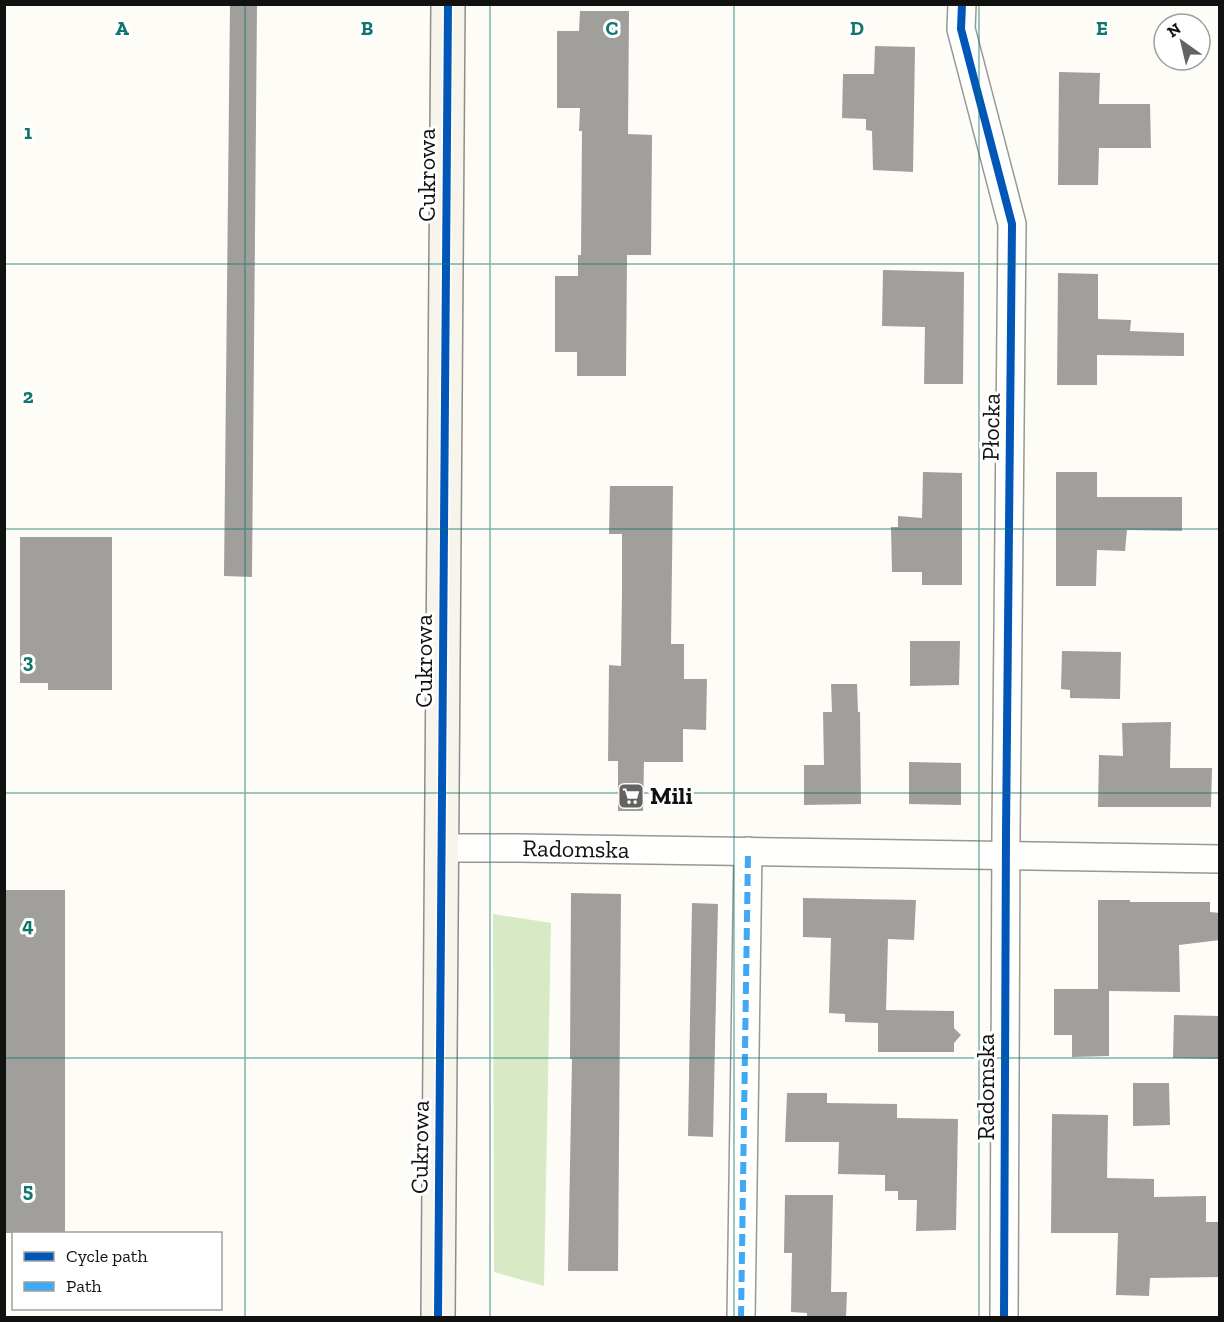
<svg xmlns="http://www.w3.org/2000/svg" width="1224" height="1322" font-family="'Zilla Slab',serif">
<rect width="100%" height="100%" fill="#fdfcf7"/>
<polygon fill="#d8eac5" points="493,914 551,923 544,1286 494,1272"/>
<g fill="#a19f9c">
<polygon points="230,4 257,4 252,577 224,576"/>
<polygon points="580,11 629,11 628,134 652,135 651,255 627,255 626,376 577,376 577,352 555,352 555,276 578,276 578,255 581,255 582,131 579,131 580,108 557,108 557,31 579,31"/>
<polygon points="875,46 915,47 913,172 873,170 872,131 866,130 866,119 842,118 843,74 874,74"/>
<polygon points="1059,72 1100,73 1099,104 1150,104 1151,148 1099,148 1098,185 1058,185"/>
<polygon points="883,270 964,272 963,384 924,384 925,327 882,326"/>
<polygon points="1058,273 1098,274 1098,319 1131,320 1130,331 1184,333 1184,356 1097,355 1097,385 1057,385"/>
<polygon points="923,472 962,473 962,585 922,585 922,572 892,572 891,527 898,527 898,516 922,518"/>
<polygon points="1056,472 1097,472 1097,497 1182,497 1182,531 1127,530 1125,551 1097,550 1096,586 1056,586"/>
<polygon points="610,486 673,486 671,644 684,644 684,679 707,679 706,730 683,729 683,762 644,762 643,811 618,811 618,761 608,761 609,665 621,666 622,592 622,534 609,534"/>
<polygon points="20,537 112,537 112,690 48,690 48,683 20,683"/>
<polygon points="910,641 960,641 959,685 910,686"/>
<polygon points="1062,651 1121,652 1120,699 1070,698 1070,690 1061,689"/>
<polygon points="831,684 857,684 858,712 860,712 861,804 804,805 804,765 824,765 823,712 832,712"/>
<polygon points="1171,722 1170,768 1212,768 1211,807 1098,807 1099,755 1123,756 1122,723"/>
<polygon points="909,762 961,763 961,805 909,804"/>
<rect x="4" y="890" width="61" height="343"/>
<polygon points="571,893 621,894 618,1271 568,1271 572,1059 570,1059"/>
<polygon points="803,898 916,900 914,940 888,939 886,1010 954,1011 954,1028 961,1035 954,1043 954,1052 878,1052 878,1023 845,1022 845,1014 829,1013 831,938 803,937"/>
<polygon points="1098,900 1130,900 1130,902 1210,902 1210,912 1220,913 1220,940 1179,945 1180,992 1109,991 1109,1056 1072,1057 1072,1035 1054,1035 1054,989 1098,989"/>
<polygon points="692,903 718,904 713,1137 688,1136"/>
<polygon points="1174,1015 1220,1016 1220,1059 1173,1058"/>
<polygon points="1133,1083 1169,1083 1170,1125 1133,1126"/>
<polygon points="787,1093 827,1093 827,1103 897,1104 897,1118 958,1119 956,1230 916,1231 917,1200 898,1200 898,1191 885,1191 885,1175 838,1174 839,1142 785,1142"/>
<polygon points="1052,1114 1108,1115 1107,1178 1154,1179 1154,1197 1206,1196 1206,1222 1220,1222 1220,1277 1150,1278 1149,1296 1116,1295 1118,1233 1051,1233"/>
<polygon points="785,1195 833,1195 831,1292 847,1292 846,1317 807,1317 807,1313 791,1312 792,1253 784,1253"/>
</g>
<g fill="none" stroke-linecap="round" stroke-linejoin="round">
<defs>
<g id="street">
<polyline points="962,4 961,29 1012,224 1006,832 1004,1318"/>
<polyline points="441,848 518,848 1220,859"/>
<polyline points="741,1318 748,851"/>
</g>
<polyline id="secondary" points="438,1318 448,4"/>
</defs>
<use href="#street" stroke="#979795" stroke-width="30"/>
<use href="#secondary" stroke="#8e8d8b" stroke-width="36"/>
<use href="#street" stroke="#fffffe" stroke-width="27"/>
<use href="#secondary" stroke="#f6f4eb" stroke-width="33"/>
<polyline stroke="#3fa9f5" stroke-width="6" stroke-dasharray="12 6" stroke-linecap="butt" points="741,1318 748,851"/>
<defs>
<g id="cycleway">
<polyline points="962,4 961,29 1012,224 1006,832 1004,1318"/>
<polyline points="438,1318 448,4"/>
</g>
</defs>
<use href="#cycleway" stroke="#fff" stroke-width="11"/>
<use href="#cycleway" stroke="#0057b8" stroke-width="8"/>
</g>
<path fill="none" stroke="#0f766e" stroke-width="1.5" stroke-opacity="0.55" d="M245 4V1318M490 4V1318M734 4V1318M979 4V1318M4 264H1220M4 529H1220M4 793H1220M4 1058H1220"/>
<defs>
<symbol id="supermarket-square" viewBox="-11 -11 22 22"><rect x="-9" y="-9" width="18" height="18" rx="4" fill="#646362" stroke="#fff"/><path d="M-6-5.5h2.5l.6 2H6L4.5 2H-2.5L-4.4-4H-6ZM-1.5 3.2a1.3 1.3 0 1 0 .1 0ZM3 3.2a1.3 1.3 0 1 0 .1 0Z" fill="#fff"/></symbol>
</defs>
<g fill-rule="evenodd">
<use href="#supermarket-square" x="616" y="781" width="30" height="30"/>
</g>
<g text-anchor="middle" stroke-width="6" stroke-linejoin="round" paint-order="stroke">
<g font-size="24" fill="#111" stroke="#fff">
<text transform="translate(427 175) rotate(-90)" y="8">Cukrowa</text>
<text transform="translate(991 427) rotate(-89)" y="8">Płocka</text>
<text transform="translate(424 661) rotate(-90)" y="8">Cukrowa</text>
<text transform="translate(576 849) rotate(1)" y="8">Radomska</text>
<text transform="translate(986 1087) rotate(-90)" y="8">Radomska</text>
<text transform="translate(420 1147) rotate(-89)" y="8">Cukrowa</text>
</g>
<g font-size="24" font-weight="bold" fill="#111" stroke="#fff" text-anchor="start">
<text x="650" y="804">Mili</text>
</g>
</g>
<g font-size="20" text-anchor="middle" font-weight="bold" fill="#0f766e" stroke="#fff" stroke-width="6" stroke-linejoin="round" paint-order="stroke">
<text x="122" y="35">A</text>
<text x="367" y="35">B</text>
<text x="612" y="35">C</text>
<text x="857" y="35">D</text>
<text x="1102" y="35">E</text>
<text x="28" y="139">1</text>
<text x="28" y="403">2</text>
<text x="28" y="668">3</text>
<text x="28" y="932">4</text>
<text x="28" y="1197">5</text>
</g>
<rect width="1224" height="1322" fill="none" stroke="#111111" stroke-width="12"/>
<rect x="12" y="1232" width="210" height="78" fill="#ffffff" stroke="#a0a0a0" stroke-width="1.5"/>
<rect x="24" y="1252" width="30" height="9" fill="#0057b8" stroke="#a0a0a0" stroke-width="1.5"/>
<text x="66" y="1262" font-size="18" fill="#111111">Cycle path</text>
<rect x="24" y="1282" width="30" height="9" fill="#3fa9f5" stroke="#a0a0a0" stroke-width="1.5"/>
<text x="66" y="1292" font-size="18" fill="#111111">Path</text>
<g transform="translate(1182 42) rotate(326)"><circle r="28" fill="#ffffff" stroke="#a0a0a0" stroke-width="1.5"/>
<path d="M0-4.5L10 22L0 15L-10 22Z" fill="#646362"/>
<text y="-9" font-size="16" font-weight="bold" text-anchor="middle" fill="#111111">N</text>
</g>
</svg>
